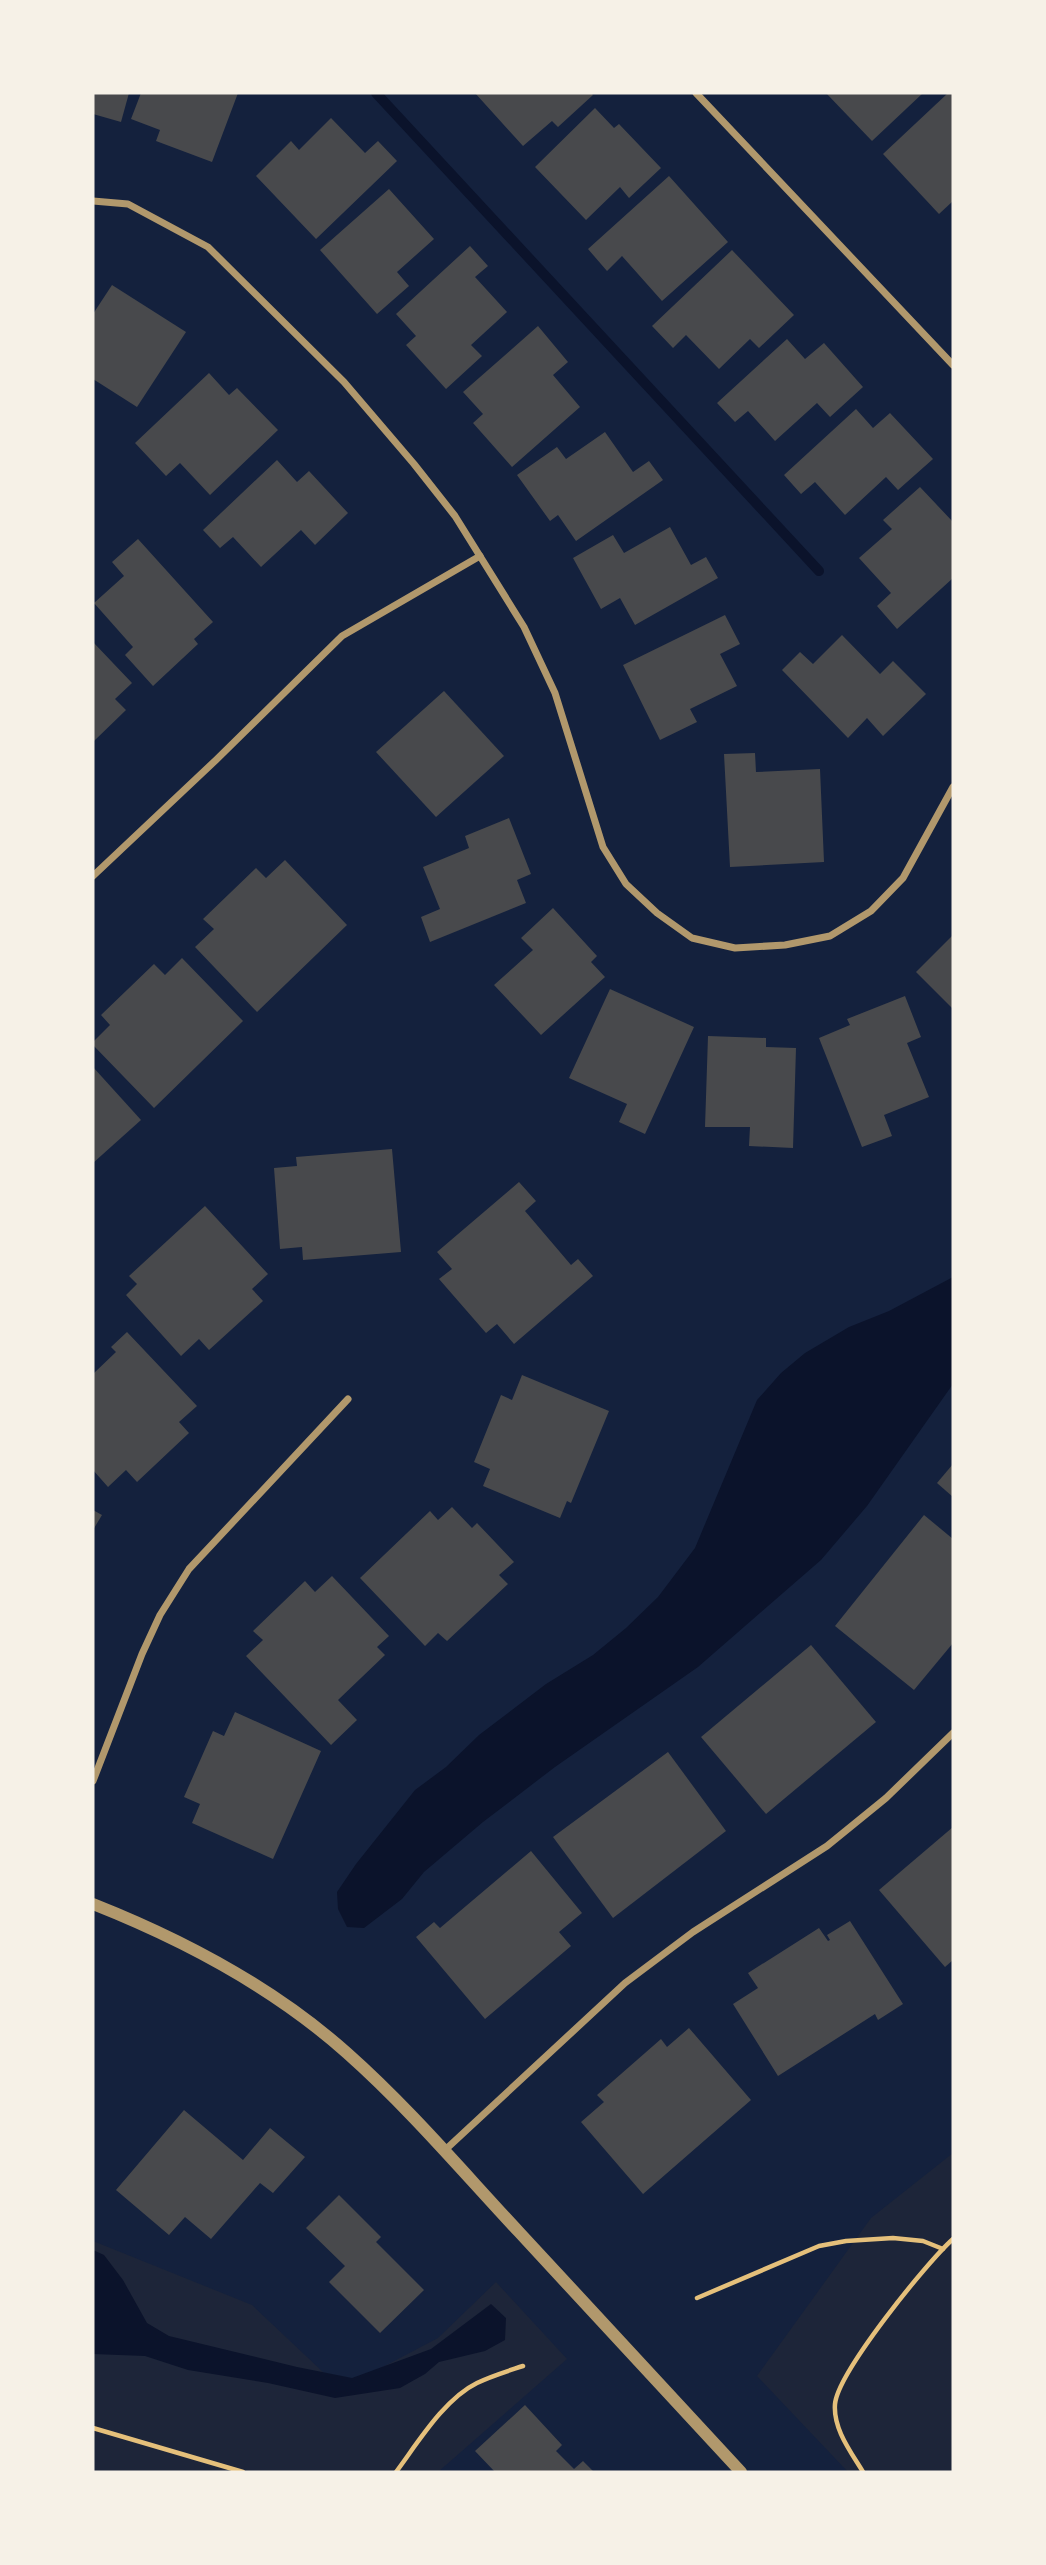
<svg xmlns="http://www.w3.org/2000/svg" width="1046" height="2565" font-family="Barlow,sans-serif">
<rect width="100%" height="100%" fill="#14213d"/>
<g fill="#1d2539">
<polygon points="953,2153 953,2472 848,2472 757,2376 871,2218"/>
<polygon points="93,2241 252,2305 341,2389 438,2338 496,2282 567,2359 438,2472 93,2472"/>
</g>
<g fill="#0b132b">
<polygon points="953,1277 953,1384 867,1506 821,1560 698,1667 555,1767 483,1822 424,1872 402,1899 364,1928 347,1927 338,1909 337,1892 356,1864 415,1790 446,1767 479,1735 546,1684 593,1655 626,1628 658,1597 695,1548 757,1400 781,1373 805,1353 849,1327 889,1311"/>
<polygon points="93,2250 104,2255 123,2280 147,2323 169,2336 297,2367 352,2378 431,2349 491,2304 506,2318 505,2340 485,2351 439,2362 425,2374 400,2388 335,2398 268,2383 188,2370 145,2356 93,2354"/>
</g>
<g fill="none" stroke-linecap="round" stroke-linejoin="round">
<polyline stroke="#0b132b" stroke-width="10" points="376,93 819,571"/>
</g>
<g fill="#48494c">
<polygon points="93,93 129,93 121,122 93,114"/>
<polygon points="141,93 238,93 212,162 156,141 160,130 131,119"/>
<polygon points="475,93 591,93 593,95 558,127 552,121 523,146"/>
<polygon points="826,93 923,93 872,141"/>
<polygon points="948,93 953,93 953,201 939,214 883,154"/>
<polygon points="595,108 614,128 619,124 661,168 629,198 620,187 586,220 535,167"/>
<polygon points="331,118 365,153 378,141 397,161 316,239 256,176 291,141 299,150"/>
<polygon points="669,176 728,242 662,301 622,256 607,271 588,249"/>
<polygon points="389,189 434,239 397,272 409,286 377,314 320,250"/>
<polygon points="470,246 488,266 475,277 507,312 471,345 482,356 446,389 406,345 416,336 396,314"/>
<polygon points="732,250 794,315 759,348 750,339 719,369 686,335 673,348 652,326"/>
<polygon points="112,285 186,332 137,407 93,379 93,314"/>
<polygon points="538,326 568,362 553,375 580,407 512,467 473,423 483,414 463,392"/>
<polygon points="787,339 805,359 824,343 863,387 830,417 817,403 775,441 748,411 735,422 717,403"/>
<polygon points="209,373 229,395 237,388 278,430 210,495 180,463 166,476 135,443"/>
<polygon points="856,409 873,428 890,413 933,459 898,490 886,477 845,515 815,482 801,494 784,475"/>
<polygon points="605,432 633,472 649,461 663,480 576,541 558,515 550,521 517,475 557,447 566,459"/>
<polygon points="277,460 297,482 309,471 348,513 315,545 301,530 261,567 233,537 220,548 203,530"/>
<polygon points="920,487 953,522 953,578 897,629 877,606 891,593 859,558 892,529 883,520"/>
<polygon points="670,527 691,565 706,557 718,578 635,625 620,598 601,609 573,558 613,535 624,553"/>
<polygon points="138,539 213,622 194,639 198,644 153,686 125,655 133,647 94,603 124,576 112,562"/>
<polygon points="725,615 740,644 720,654 737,686 690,709 697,722 660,740 623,665"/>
<polygon points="842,635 880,674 893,661 926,694 883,736 867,718 848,738 782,670 800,652 813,664"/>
<polygon points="93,642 132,683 115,699 126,710 93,742"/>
<polygon points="444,691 504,756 436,817 376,752"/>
<polygon points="755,753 756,772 820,769 824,862 730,867 724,754"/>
<polygon points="509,818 531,874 517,880 526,903 430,942 421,917 440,909 423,867 469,848 465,836"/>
<polygon points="285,860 347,925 257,1012 195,947 214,929 203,919 256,868 266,878"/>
<polygon points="553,908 597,956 591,962 605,977 541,1035 494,985 533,950 521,938"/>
<polygon points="953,935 953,1009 916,972"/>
<polygon points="182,958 243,1021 154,1108 93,1045 93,1042 110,1025 101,1015 154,964 165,975"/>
<polygon points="610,989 694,1027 645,1134 619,1122 627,1104 569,1078"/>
<polygon points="905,996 921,1037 907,1043 929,1097 884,1115 892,1136 862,1147 819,1038 850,1025 847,1019"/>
<polygon points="708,1036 766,1038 766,1047 796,1048 793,1148 749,1146 750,1127 705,1127"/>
<polygon points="93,1067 141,1120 93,1163"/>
<polygon points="392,1149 401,1252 303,1260 302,1247 280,1249 274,1168 297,1166 296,1157"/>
<polygon points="519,1182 536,1201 525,1211 571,1265 578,1259 593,1276 514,1344 497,1324 486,1333 439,1279 452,1269 437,1252"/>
<polygon points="205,1206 268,1274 252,1289 263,1301 209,1350 199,1339 181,1356 126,1295 137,1284 129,1276"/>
<polygon points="127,1332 197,1406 179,1422 189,1433 137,1482 126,1470 108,1487 93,1470 93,1374 116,1352 111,1347"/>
<polygon points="522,1375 609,1411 571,1503 567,1501 560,1518 483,1486 490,1469 474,1462 501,1395 512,1400"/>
<polygon points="953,1464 953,1497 937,1483"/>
<polygon points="452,1507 472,1528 477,1523 514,1562 499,1575 508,1584 447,1641 438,1633 425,1646 360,1578 430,1511 438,1520"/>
<polygon points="93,1510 102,1515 93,1530"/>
<polygon points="924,1515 953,1539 953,1643 914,1690 835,1626"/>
<polygon points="332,1576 389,1636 377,1647 385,1655 338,1700 357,1720 331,1745 246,1656 263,1640 253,1631 305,1581 315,1592"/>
<polygon points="811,1645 876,1722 766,1814 701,1737"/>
<polygon points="235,1712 321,1751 273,1859 192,1823 200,1804 184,1797 213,1731 224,1736"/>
<polygon points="668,1752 726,1831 613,1918 553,1837"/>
<polygon points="953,1827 953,1960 945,1967 879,1890"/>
<polygon points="531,1851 582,1913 559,1932 571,1946 485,2019 416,1937 434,1922 440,1928"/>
<polygon points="850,1921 903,2004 878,2020 875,2014 778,2076 733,2004 758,1988 748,1973 819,1928 828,1941 830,1940 827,1935"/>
<polygon points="689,2028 751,2100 643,2194 581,2122 604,2102 597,2095 661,2039 667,2047"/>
<polygon points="184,2110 243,2160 270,2128 305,2157 273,2193 260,2183 211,2239 185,2217 169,2235 116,2190"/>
<polygon points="339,2195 381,2237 376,2242 424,2290 380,2333 329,2282 345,2266 306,2228"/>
<polygon points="525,2405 562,2445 556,2451 574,2469 583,2461 594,2472 495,2472 475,2451"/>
</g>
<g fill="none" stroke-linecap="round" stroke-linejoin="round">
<g stroke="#e5c07b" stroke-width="4.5">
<polyline points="697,2298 819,2246 846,2241 893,2238 923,2241 943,2249"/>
<polyline points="93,2428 243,2472"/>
<path d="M396 2472C417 2444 444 2399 477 2383 491 2376 508 2371 523 2366"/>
<path d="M863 2472C851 2452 833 2429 835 2404 838 2372 927 2262 953 2239"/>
</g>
<g stroke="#b1986c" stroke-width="7">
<polyline points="696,93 953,365"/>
<polyline points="93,201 128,204 208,247 344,382 414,464 455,516 524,627 555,693 603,847 626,884 657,913 692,938 735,948 785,945 830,936 871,911 903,878 953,787"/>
<polyline points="93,876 216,760 342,636 480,556"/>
<polyline points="93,1781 142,1654 160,1615 189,1569 348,1399"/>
<polyline points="444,2151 625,1983 693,1932 827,1846 886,1798 953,1733"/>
</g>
<path stroke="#b1986c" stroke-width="12" d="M93 1904C184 1940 273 1987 347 2053 409 2108 463 2172 519 2232 593 2312 667 2392 741 2472"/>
</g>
<rect width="1046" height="2565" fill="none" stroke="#f6f1e7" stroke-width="189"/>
</svg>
